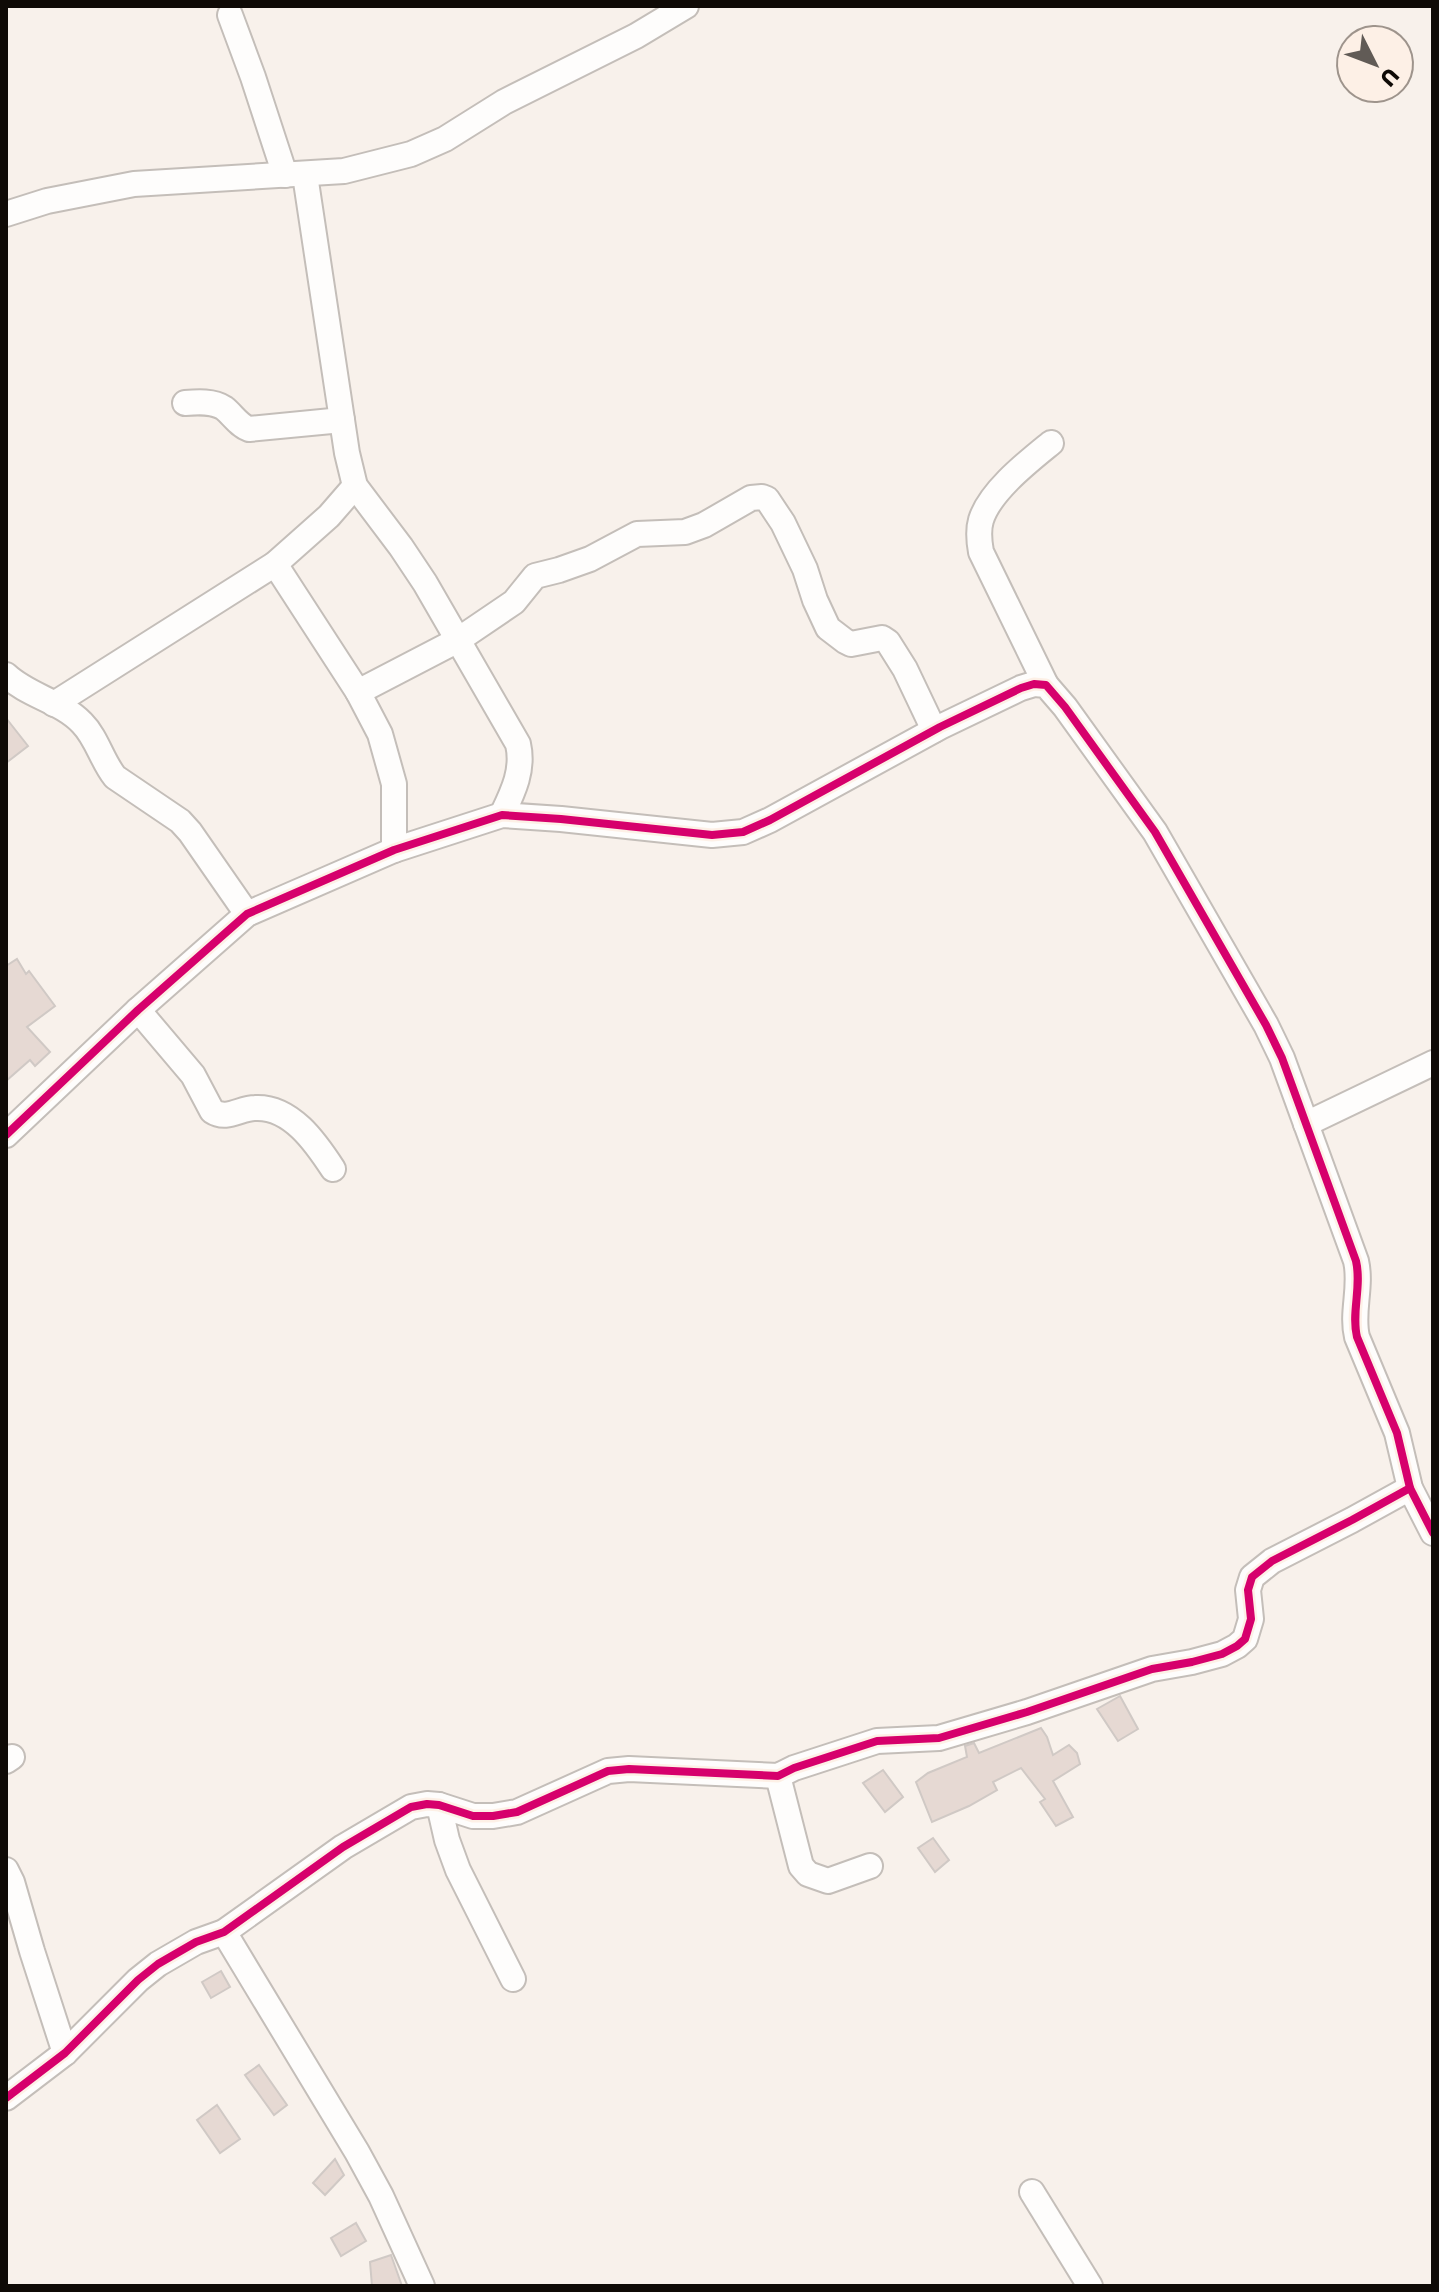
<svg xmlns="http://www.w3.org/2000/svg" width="1439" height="2292" font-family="Poppins,sans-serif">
<rect width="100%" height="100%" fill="#f8f1eb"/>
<g fill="#e6d9d3" stroke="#d0c9c5" stroke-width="2">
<polygon points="6,718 28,746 6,763"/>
<polygon points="17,959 26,974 29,971 55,1006 27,1027 50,1052 35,1066 30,1060 6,1081 6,966"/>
<polygon points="1120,1696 1138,1729 1118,1741 1097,1709"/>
<polygon points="1041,1728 1047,1737 1053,1755 1069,1745 1077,1753 1080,1764 1053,1781 1073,1817 1056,1826 1040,1802 1045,1799 1021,1768 993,1782 997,1790 969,1806 932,1822 916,1782 928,1773 967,1757 965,1746 974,1743 979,1753"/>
<polygon points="883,1770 903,1797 885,1812 863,1783"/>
<polygon points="933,1838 949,1860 935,1872 918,1848"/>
<polygon points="221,1971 230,1987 211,1998 202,1982"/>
<polygon points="259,2065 287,2105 274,2115 245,2075"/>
<polygon points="217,2105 240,2139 220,2153 197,2120"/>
<polygon points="335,2159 344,2175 325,2195 313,2183"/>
<polygon points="356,2223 366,2241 341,2256 331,2238"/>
<polygon points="391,2255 402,2286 372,2286 370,2262"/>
</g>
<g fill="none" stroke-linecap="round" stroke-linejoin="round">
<defs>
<g id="minor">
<polyline points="230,15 253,77 285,175"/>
<path d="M305 175 347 453 355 486 401 547 425 583 518 744C524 770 513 792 502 815"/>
<polyline points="6,214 47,201 134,184 344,171 411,154 445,139 504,102 636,36 686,6"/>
<path d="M185 403C198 402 213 401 224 408 233 415 238 425 249 429L342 420"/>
<polyline points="275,564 358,692 380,734 394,784 394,850"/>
<path d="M6 675C28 696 61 701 82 723 97 738 102 761 115 777L180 821 190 832 247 914"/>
<path d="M1046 685 981 552C979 541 978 530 981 520 990 491 1029 461 1051 443"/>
<polyline points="358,692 458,640 514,602 535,576 559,570 590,559 637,534 685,532 704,525 751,498 762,497 767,499 783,523 805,569 815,600 828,628 845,641 851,644 882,638 888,642 905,669 934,730"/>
<polyline points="54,704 275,564 329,516 355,486"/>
<path d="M138 1010 193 1075 212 1111C227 1121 240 1108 255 1108 291 1106 316 1143 333 1169"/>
<polyline points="1306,1124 1433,1063"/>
<path d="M6 1135 138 1010 247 914 394 850 502 815 561 819 712 835 743 832 770 820 940 727 1021 688 1034 684 1046 685 1065 707 1155 832 1266 1025 1282 1058 1356 1261C1362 1287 1351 1312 1357 1337L1397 1433 1410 1488 1433 1533"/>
<polyline points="6,1761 12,1757"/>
<polyline points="778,1776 801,1866 808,1874 828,1881 870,1866"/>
<polyline points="439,1805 447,1840 458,1870 513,1979"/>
<polyline points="6,1870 12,1882 32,1951 65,2053"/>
<polyline points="224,1932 357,2152 381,2196 422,2286"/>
<polyline points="6,2098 65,2053 138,1980 158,1964 196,1942 224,1932 343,1847 411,1807 427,1804 439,1805 473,1816 493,1816 517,1812 608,1771 629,1769 778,1776 794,1768 877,1741 939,1738 1027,1712 1152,1669 1192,1662 1222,1654 1237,1646 1245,1639 1251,1619 1248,1590 1252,1577 1272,1561 1352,1520 1410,1488"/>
<polyline points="1032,2192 1090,2286"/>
</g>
</defs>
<use href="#minor" stroke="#c4beb9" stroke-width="28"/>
<use href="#minor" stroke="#fefdfc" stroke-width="24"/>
<defs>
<g id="cycleway">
<path d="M6 1135 138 1010 247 914 394 850 502 815 561 819 712 835 743 832 770 820 940 727 1021 688 1034 684 1046 685 1065 707 1155 832 1266 1025 1282 1058 1356 1261C1362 1287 1351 1312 1357 1337L1397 1433 1410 1488 1433 1533"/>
<polyline points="6,2098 65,2053 138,1980 158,1964 196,1942 224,1932 343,1847 411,1807 427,1804 439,1805 473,1816 493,1816 517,1812 608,1771 629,1769 778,1776 794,1768 877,1741 939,1738 1027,1712 1152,1669 1192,1662 1222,1654 1237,1646 1245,1639 1251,1619 1248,1590 1252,1577 1272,1561 1352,1520 1410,1488"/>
</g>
</defs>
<use href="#cycleway" stroke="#fdf0e6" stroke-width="13"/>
<use href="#cycleway" stroke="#d6006c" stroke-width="8"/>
</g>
<rect width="1439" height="2292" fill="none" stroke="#0f0a06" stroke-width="16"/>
<g transform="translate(1375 64) rotate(132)"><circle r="38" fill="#fdf0e6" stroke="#9e948c" stroke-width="2"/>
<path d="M0-6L14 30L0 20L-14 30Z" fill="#615b56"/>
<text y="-12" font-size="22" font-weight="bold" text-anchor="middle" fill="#0f0a06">U</text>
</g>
</svg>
